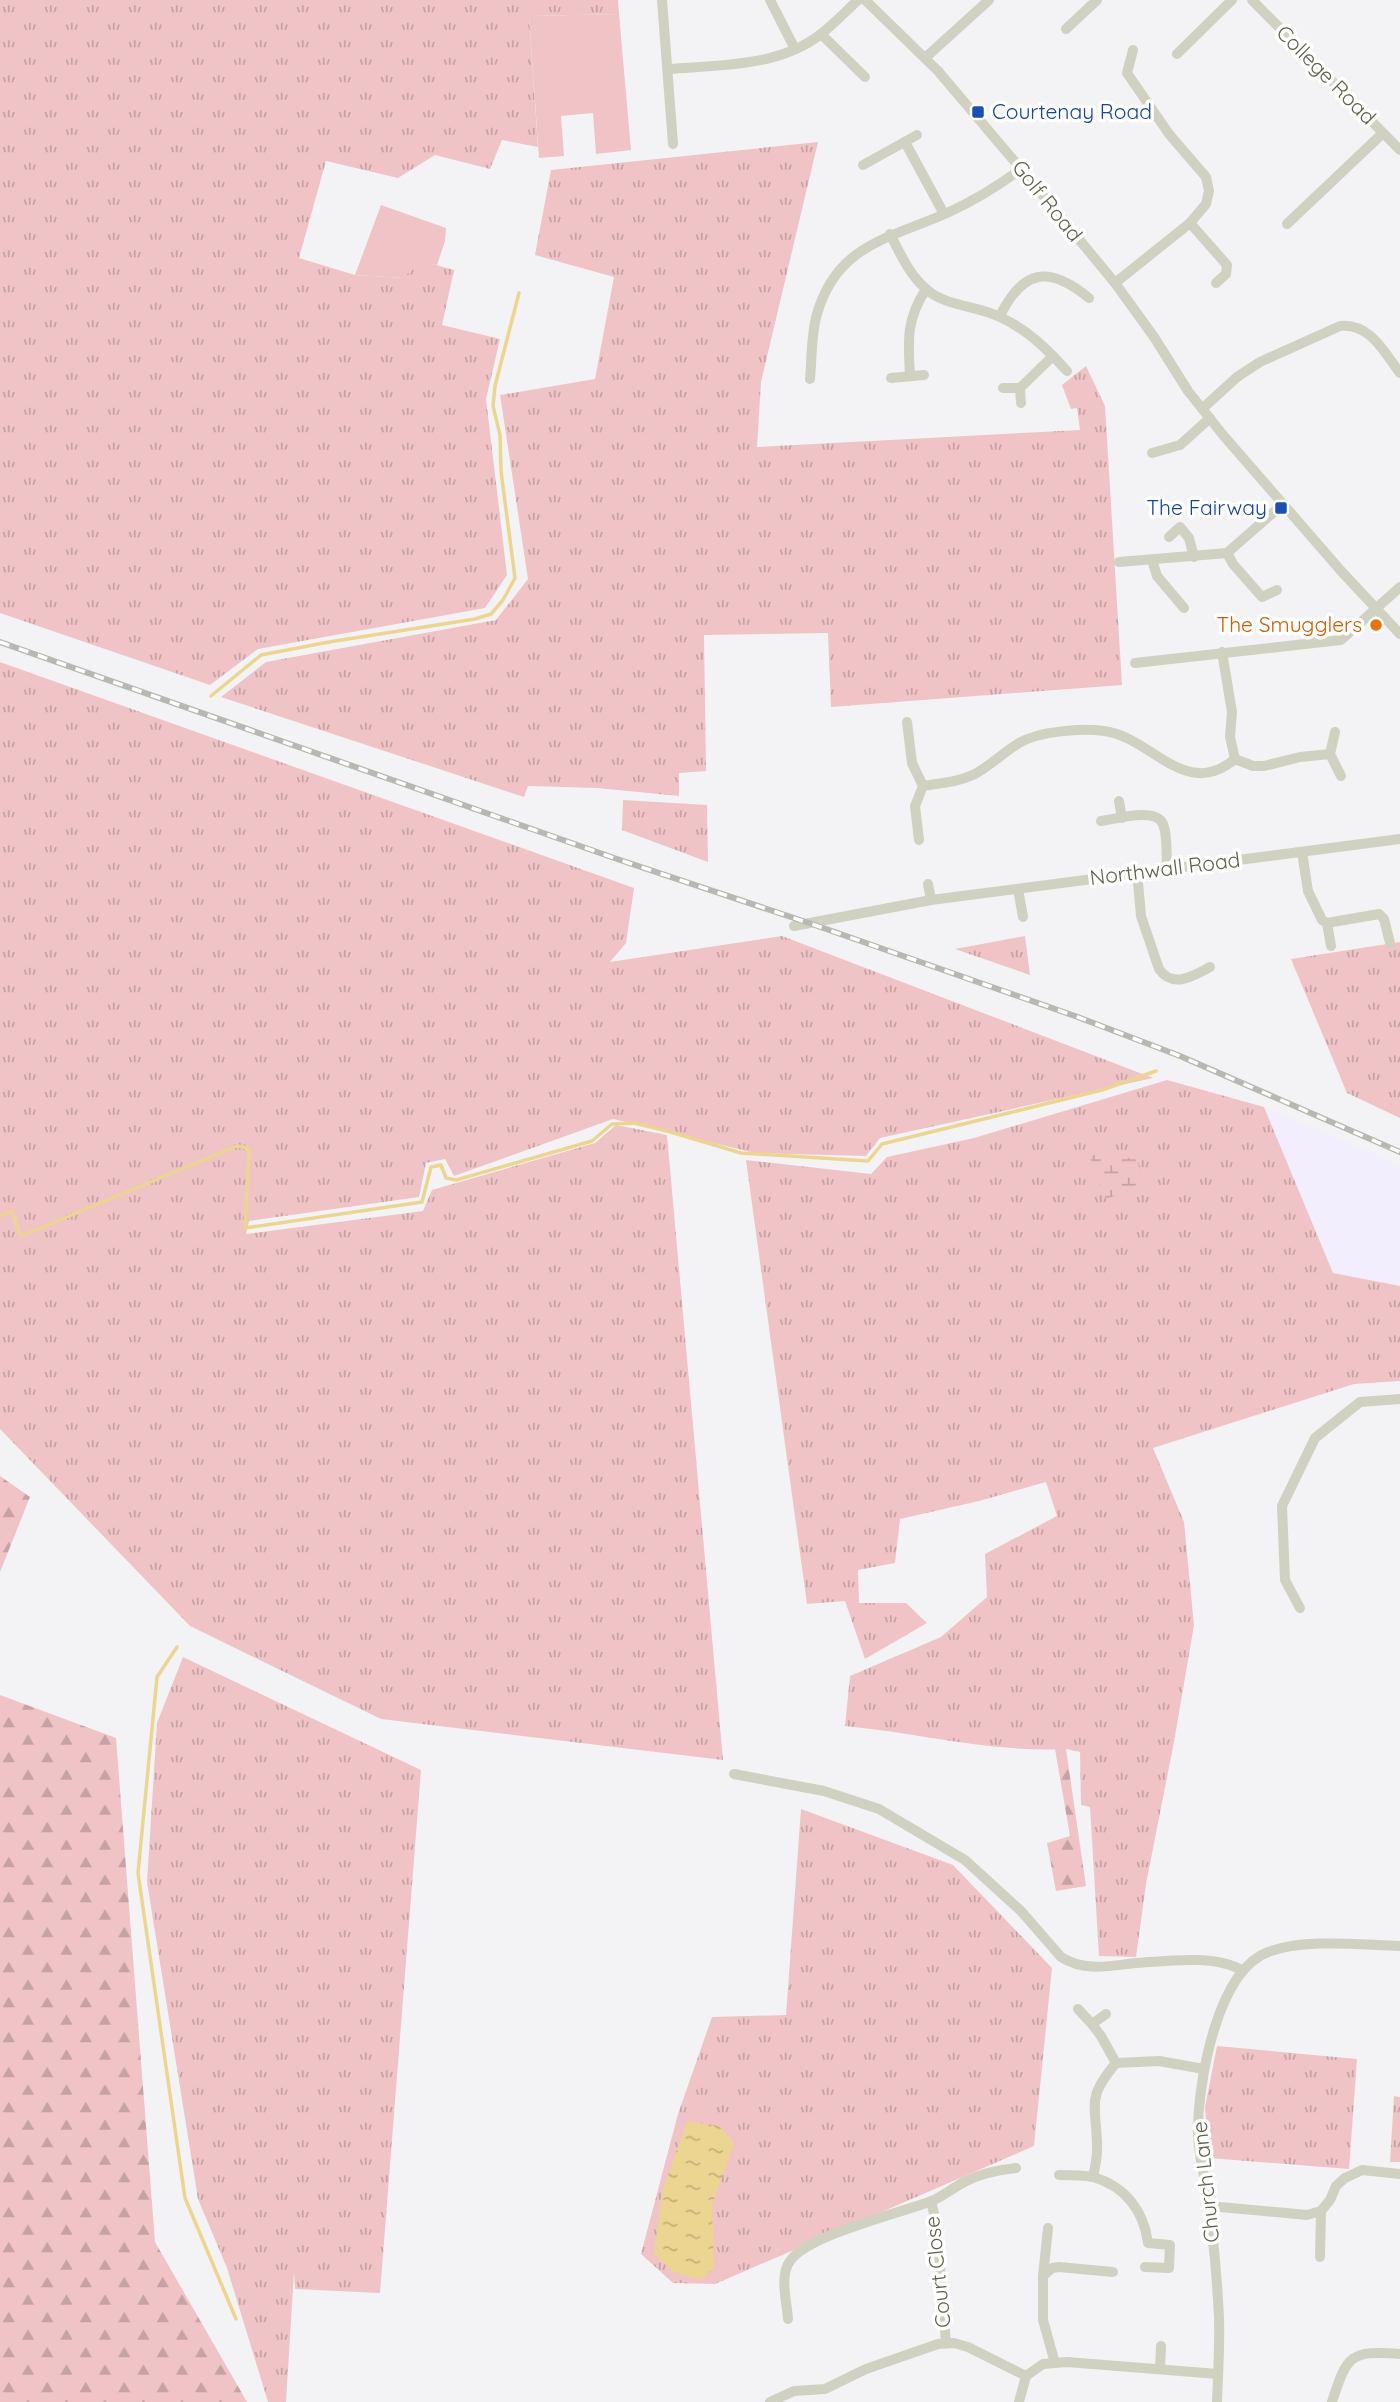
<svg xmlns="http://www.w3.org/2000/svg" width="1400" height="2402" font-family="Quicksand,sans-serif">
<defs>
<pattern id="grass-tufts" width="24" height="20" patternUnits="userSpaceOnUse" patternTransform="scale(1.75)"><rect width="24" height="20" fill="#f0c3c7"/><path d="M3 7l-1-3M5 7V3M7 7l1-3M15 17l-1-3M17 17v-4M19 17l1-3" fill="none" stroke="#c6a2a4"/></pattern>
<pattern id="forest-firs" width="22" height="20" patternUnits="userSpaceOnUse" patternTransform="scale(1.75)"><rect width="22" height="20" fill="#f0c3c7"/><path d="M5 1l3.5 6h-7zM16 11l3.5 6h-7z" fill="#c6a2a4"/></pattern>
<pattern id="wetland-marsh" width="20" height="14" patternUnits="userSpaceOnUse" patternTransform="scale(1.75)"><rect width="20" height="14" fill="#f0c3c7"/><path d="M1 5h8M5 5V1M11 12h8M15 12V8" fill="none" stroke="#c6a2a4"/></pattern>
<pattern id="water-ripples" width="26" height="14" patternUnits="userSpaceOnUse" patternTransform="scale(1.75)"><rect width="26" height="14" fill="#ecd591"/><path d="M2 4q2-2 4 0t4 0M15 11q2-2 4 0t4 0" fill="none" stroke="#c3b078"/></pattern>
</defs>
<rect width="100%" height="100%" fill="#f3f3f5"/>
<polygon fill="#f2eefd" points="1264,1107 1368,1151 1400,1167 1400,1286 1333,1273"/>
<g fill="url(#grass-tufts)">
<polygon points="0,0 618,0 619,14 529,16 538,147 502,140 490,169 435,155 398,178 326,161 299,258 355,275 402,278 422,261 454,270 442,325 500,339 486,399 507,575 485,608 258,649 210,685 0,613"/>
<polygon points="818,142 761,382 757,447 1080,430 1077,408 1071,409 1062,385 1086,366 1105,406 1122,685 831,707 828,633 704,635 706,771 679,773 679,796 597,788 528,786 524,797 221,697 266,662 496,620 528,579 500,395 595,379 614,277 535,255 551,170"/>
<polygon points="0,662 634,888 626,943 610,962 782,936 1153,1078 880,1138 866,1156 755,1153 613,1119 454,1176 445,1159 426,1163 419,1197 249,1221 246,1234 423,1211 432,1190 595,1143 616,1125 667,1135 723,1760 381,1719 190,1626 0,1429"/>
<polygon points="623,800 707,805 708,862 622,830"/>
<polygon points="1025,936 1030,975 955,949"/>
<polygon points="1400,942 1400,1118 1347,1093 1291,959"/>
<path d="M1167 1080 1264 1107 1333 1273 1400 1286V1381L1354 1384 1153 1448 1184 1522 1194 1625 1174 1742 1146 1884 1136 1957 1099 1956 1090 1807 1081 1805 1080 1752 1066 1749C991 1753 919 1733 845 1726L850 1676 941 1637 987 1597 985 1554 1057 1516 1046 1482 979 1501 900 1519 895 1563 858 1570 859 1603H906L927 1623 865 1659 845 1601 807 1604 746 1160 871 1174 887 1157 974 1138Z"/>
<polygon points="183,1657 421,1770 380,2293 295,2289 294,2272 286,2402 268,2402 227,2268 198,2199 147,1882 157,1723"/>
<polygon points="801,1809 953,1865 1052,1968 1034,2146 715,2284 673,2283 641,2254 678,2114 712,2017 786,2015"/>
<polygon points="1217,2046 1357,2059 1349,2169 1209,2158 1205,2107"/>
<polygon points="1394,2096 1400,2097 1400,2162 1390,2162"/>
</g>
<g fill="url(#forest-firs)">
<polygon points="0,1476 30,1497 0,1572"/>
<polygon points="0,1695 116,1738 155,2242 247,2402 0,2402"/>
<polygon points="1055,1749 1066,1749 1086,1886 1056,1891 1047,1843 1070,1836"/>
</g>
<polygon fill="url(#wetland-marsh)" points="1089,1155 1116,1155 1138,1160 1141,1187 1106,1199"/>
<g fill="#f0c3c7">
<polygon points="619,14 631,150 596,154 593,113 561,116 564,156 539,158 529,16"/>
<polygon points="381,205 446,228 445,241 437,265 422,262 402,278 355,275"/>
</g>
<polygon fill="url(#water-ripples)" points="687,2121 719,2126 734,2143 712,2205 714,2268 700,2280 674,2272 654,2254 662,2192"/>
<g fill="none" stroke-linecap="round" stroke-linejoin="round">
<g stroke="#ecd591" stroke-width="3.5">
<polyline points="211,696 261,655 329,642 475,619 491,614 503,600 515,578 501,471 500,435 493,406 495,386 519,293"/>
<polyline points="0,1216 12,1211 21,1236 237,1146 249,1148 245,1228 422,1202 431,1167 441,1165 446,1178 456,1180 592,1141 612,1124 634,1123 667,1131 741,1153 868,1161 882,1144 1102,1090 1156,1071"/>
<polyline points="177,1647 157,1677 138,1873 185,2198 236,2319"/>
</g>
<g stroke="#d1d1c1" stroke-width="10">
<polyline points="662,0 673,144"/>
<polyline points="770,0 795,49"/>
<polyline points="865,0 938,71 1021,169 1115,283 1154,337 1188,391 1223,435 1342,572 1400,634"/>
<polyline points="1252,0 1400,150"/>
<polyline points="1066,29 1097,0"/>
<polyline points="821,34 865,77"/>
<polyline points="1177,54 1232,0"/>
<polyline points="925,58 989,0"/>
<path d="M669 69C720 65 779 67 821 34 834 24 846 11 858 0"/>
<polyline points="905,142 944,214"/>
<polyline points="863,165 917,135"/>
<polyline points="1190,223 1227,265 1226,274 1216,283"/>
<polyline points="1287,224 1383,133"/>
<path d="M890 234C900 253 909 274 925 288 945 307 977 305 1000 317 1028 330 1047 349 1067 371"/>
<polyline points="1115,283 1190,223 1206,204 1209,191 1206,177 1169,134 1127,73 1133,50"/>
<path d="M1000 316C1023 269 1049 265 1089 298"/>
<path d="M910 375C908 340 906 320 926 289"/>
<polyline points="891,378 924,375"/>
<path d="M810 379C812 358 811 334 817 314 837 244 891 238 947 213 974 201 998 186 1021 169"/>
<polyline points="1003,388 1020,388"/>
<polyline points="1021,403 1020,388 1053,356"/>
<path d="M1202 409 1237 377 1260 362 1340 326C1370 323 1384 352 1400 373"/>
<polyline points="1152,453 1180,445 1210,418"/>
<polyline points="1169,537 1180,527 1189,538 1194,557"/>
<polyline points="1227,553 1233,564 1262,597 1277,590"/>
<polyline points="1152,560 1157,576 1184,608"/>
<polyline points="1119,562 1227,553 1283,504"/>
<polyline points="1222,652 1232,712 1230,737 1235,759 1253,766 1264,766 1300,757 1330,754"/>
<polyline points="1135,663 1341,640 1400,587"/>
<polyline points="907,722 912,763 923,786"/>
<polyline points="1335,732 1330,754 1341,776"/>
<polyline points="1119,801 1122,818"/>
<path d="M1101 821C1116 819 1156 807 1163 824 1168 836 1166 854 1167 868"/>
<path d="M919 840 915 806 923 786C941 783 958 782 975 774 991 765 1004 752 1019 743 1040 731 1081 728 1104 731 1152 737 1185 801 1235 759"/>
<polyline points="1302,852 1308,891 1322,920 1327,923 1379,914 1384,919 1390,943"/>
<path d="M1137 871 1141 916 1159 969C1173 989 1193 976 1210 967"/>
<polyline points="928,884 931,900"/>
<polyline points="1018,889 1023,917"/>
<polyline points="1327,923 1331,946"/>
<polyline points="794,926 931,900 1400,839"/>
<polyline points="1300,1608 1285,1580 1282,1506 1315,1438 1360,1402 1400,1399"/>
<path d="M734 1774 824 1791 879 1809 965 1860 1021 1911 1061 1957C1085 1972 1109 1966 1136 1963 1167 1961 1216 1954 1243 1971"/>
<polyline points="1078,2009 1092,2024 1106,2014"/>
<polyline points="1092,2024 1101,2036 1116,2063"/>
<path d="M1059 2175C1070 2175 1083 2175 1093 2177 1125 2186 1144 2211 1148 2243L1170 2245 1169 2268 1145 2267"/>
<path d="M1093 2177C1095 2167 1098 2155 1097 2144 1096 2103 1086 2099 1116 2063L1159 2061 1204 2069"/>
<polyline points="931,2201 937,2227 946,2343"/>
<polyline points="1209,2206 1307,2215 1321,2211"/>
<polyline points="1320,2257 1321,2211 1330,2200 1336,2186 1345,2178 1362,2170 1400,2174"/>
<polyline points="1043,2276 1048,2228"/>
<path d="M788 2319C787 2302 779 2276 790 2261 808 2235 900 2213 932 2201 943 2196 953 2188 964 2182 981 2173 997 2170 1016 2168"/>
<polyline points="1055,2363 1043,2320 1043,2276 1052,2268 1059,2267 1113,2272"/>
<polyline points="1160,2369 1161,2346"/>
<polyline points="770,2402 794,2391 825,2389 866,2369 938,2344 954,2343 968,2347 1026,2376"/>
<polyline points="1019,2402 1026,2376 1043,2364 1067,2362 1218,2374"/>
<path d="M1217 2402C1218 2374 1220 2345 1219 2317 1217 2280 1214 2243 1209 2206 1206 2180 1197 2153 1198 2127 1199 2080 1217 1971 1268 1952 1306 1938 1360 1945 1400 1946"/>
<path d="M1332 2402C1347 2355 1350 2350 1400 2354"/>
</g>
<defs>
<polyline id="rail" points="0,642 617,859 809,923 1075,1016 1180,1056 1400,1152"/>
</defs>
<use href="#rail" stroke="#b7b8b1" stroke-width="6"/>
<use href="#rail" stroke="#fff" stroke-width="3.5" stroke-dasharray="10" stroke-linecap="butt"/>
</g>
<g fill="#1a4fb4" stroke="#fff" stroke-width="2.5">
<rect x="971" y="105" width="14" height="14" rx="3.5"/>
<rect x="1274" y="501" width="14" height="14" rx="3.5"/>
</g>
<circle fill="#e8710a" stroke="#fff" stroke-width="2.5" cx="1376" cy="625" r="7"/>
<g text-anchor="middle" stroke-width="7" stroke-linejoin="round" paint-order="stroke">
<g font-size="21" fill="#60604a" stroke="#fff">
<text transform="translate(1326 75) rotate(45)" y="7">College Road</text>
<text transform="translate(1047 201) rotate(51)" y="7">Golf Road</text>
<text transform="translate(1165 869) rotate(-7)" y="7">Northwall Road</text>
<text transform="translate(1206 2182) rotate(-96)" y="7">Church Lane</text>
<text transform="translate(938 2272) rotate(-96)" y="7">Court Close</text>
</g>
<g font-size="21" fill="#164399" stroke="#fff" text-anchor="start">
<text x="992" y="119">Courtenay Road</text>
<text x="1267" y="515" text-anchor="end">The Fairway</text>
</g>
<g font-size="21" fill="#c56008" stroke="#fff" text-anchor="end">
<text x="1362" y="632">The Smugglers</text>
</g>
</g>
</svg>
